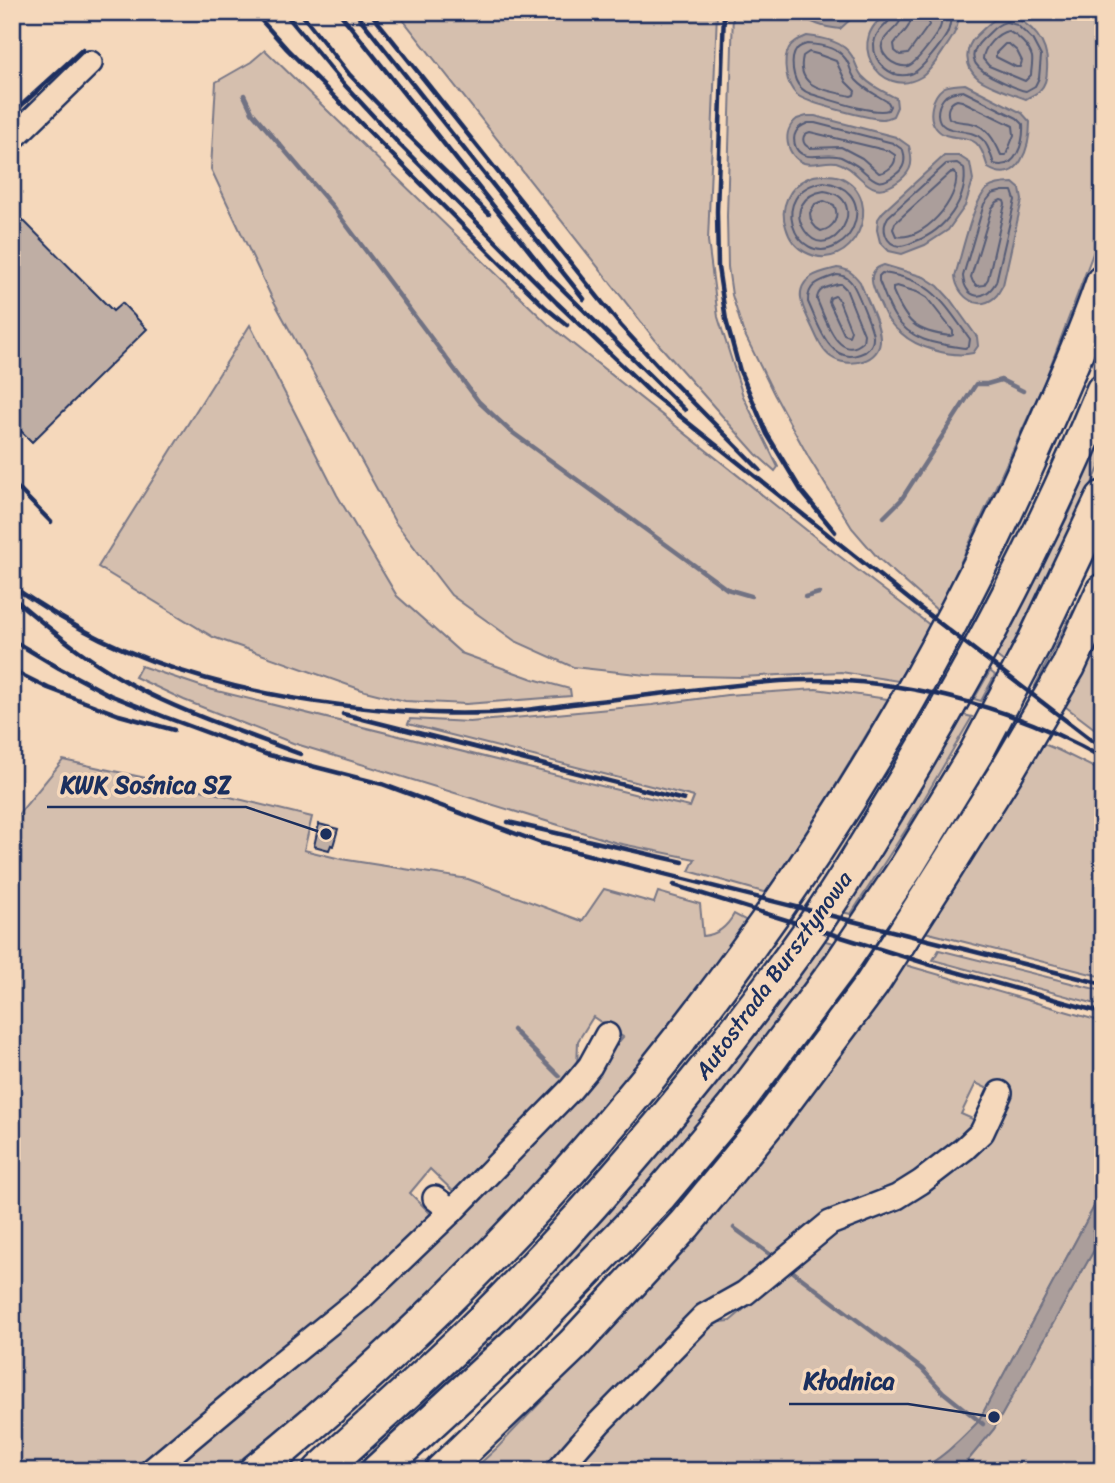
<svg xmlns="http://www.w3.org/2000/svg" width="1115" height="1483" font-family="Sriracha,sans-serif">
<rect width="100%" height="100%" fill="#f5d8bb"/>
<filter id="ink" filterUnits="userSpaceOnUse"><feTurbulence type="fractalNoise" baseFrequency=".0143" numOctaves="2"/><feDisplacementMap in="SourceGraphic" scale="14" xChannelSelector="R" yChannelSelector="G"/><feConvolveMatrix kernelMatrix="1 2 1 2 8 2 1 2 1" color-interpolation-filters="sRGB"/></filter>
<g filter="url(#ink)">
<g fill="#d5bfae" stroke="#787786" stroke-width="2">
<polygon points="397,12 717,12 708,241 718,317 743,396 778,467 775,471 756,454 661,347"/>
<polygon points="733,12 1103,12 1103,227 1044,383 938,611 878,558 852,528 809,458 774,394 743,331 732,295 728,267 727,216"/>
<polygon points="265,50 549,325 834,552 931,626 898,681 841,672 740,677 646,675 573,667 515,641 451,595 395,522 271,296 211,169 216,82 251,62"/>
<polygon points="250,325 337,495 397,596 461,653 533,679 570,689 571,696 466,704 405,701 365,691 213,637 98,567"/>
<polygon points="1103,434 1103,459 1078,515 1004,662 995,655 1070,512"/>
<polygon points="1073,611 1079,614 1040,690 1035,686"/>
<polygon points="1103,623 1103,735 1062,704"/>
<polygon points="141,666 209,689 650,798 690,807 694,797 408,724 410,719 470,722 652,705 727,695 816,689 888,699 819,813 767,893 689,871 695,859 617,843 293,743 184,700 135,677"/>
<polygon points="990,671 995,675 981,701 974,699"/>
<polygon points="964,715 972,717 907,828 851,914 842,912 900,824"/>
<polygon points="1039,742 1058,750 1103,772 1103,977 925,932 977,851"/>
<path d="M63 760 201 790 312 817 304 850 341 859 468 879 582 921 604 889 654 903 658 892 700 904 703 936C717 935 727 927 734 914L749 922C661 1037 571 1152 469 1256 394 1333 311 1404 227 1471H165L561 1112 623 1037 593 1017 578 1041 577 1069 458 1196 430 1169 410 1193 436 1219 144 1471H12V822Z"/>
<path d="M822 940 833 943C799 991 765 1038 729 1084 669 1161 603 1233 536 1303 479 1362 419 1417 358 1471H344L429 1395 528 1297 643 1172 718 1080Z"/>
<polygon points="939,950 1103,991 1103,1006 933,960"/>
<path d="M902 964 1103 1022V1190L978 1422C959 1442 941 1460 917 1471H567L618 1415 709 1323 730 1321 763 1293 831 1229 905 1201 967 1159 990 1126 1003 1096 976 1083 961 1114 977 1121 963 1140 917 1176 876 1198 825 1217 736 1289 692 1316 626 1389 545 1471H472L498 1447 576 1365 727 1199 811 1088Z"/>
<polygon points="1103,1234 1103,1471 959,1471 994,1429"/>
</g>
<g fill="#ab9e9b" stroke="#717283" stroke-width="2">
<path d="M798 12H854L853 17 840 29C824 27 810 24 798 12Z"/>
<path d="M892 12H957C961 24 953 37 946 47 939 57 931 71 921 77 880 102 840 36 892 12Z"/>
<path d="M1008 15C1032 23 1049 43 1047 69 1047 77 1046 84 1040 90 1037 94 1030 96 1026 99 1012 94 991 87 979 79 964 68 964 48 976 36 988 25 992 18 1008 15Z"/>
<path d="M807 36C823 38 843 41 852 56 856 63 857 70 862 76 871 86 884 92 896 98L897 107 893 116C890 117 886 119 883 119 870 119 807 103 797 95 786 85 782 61 789 48 793 41 800 39 807 36Z"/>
<path d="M965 84 1022 113 1030 122C1030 145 1020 187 988 168 985 159 983 149 976 143 964 133 947 142 936 128 927 117 932 96 943 88 950 84 958 85 965 84Z"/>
<path d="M807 116H815L896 137 909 146C913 161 913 170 900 180 867 205 863 169 836 162 826 160 813 166 804 163 786 156 781 131 797 119 797 119 806 116 807 116Z"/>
<polygon points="944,156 959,156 970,163 973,180 965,206 948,230 925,245 902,254 889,251 880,242 877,230 878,219 883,212"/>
<path d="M824 175C829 175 835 175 840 177 889 198 852 278 805 252 795 247 789 238 786 227 779 208 789 186 808 178 812 176 819 175 824 175Z"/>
<path d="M1013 183 1020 189 1022 200 1003 285C1001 288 999 292 997 295 980 314 957 297 955 276 961 257 973 201 987 189 994 184 1005 183 1013 183Z"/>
<path d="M884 265 924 277 938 286 949 298 977 337 978 346 973 353C952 358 917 348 901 333 897 330 892 325 889 321 885 316 872 287 872 281 871 272 877 267 884 265Z"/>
<path d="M837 268C848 269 853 273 860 282 866 298 879 321 880 338 882 362 848 369 831 357 821 350 817 337 811 325 804 310 792 290 811 277 818 272 829 270 837 268Z"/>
<path d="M1103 1190V1234L994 1429 959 1471H917C941 1460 959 1441 978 1422Z"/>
</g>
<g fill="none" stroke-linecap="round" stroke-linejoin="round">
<g stroke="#555b76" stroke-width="2">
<path d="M893 12C891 26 875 28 874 44 873 63 892 80 911 74 920 72 942 43 947 34 950 27 951 19 951 12"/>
<path d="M902 12C901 17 902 19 899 23 893 33 871 42 888 59 893 64 901 67 908 66 916 64 936 36 940 28 942 23 942 18 942 12"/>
<path d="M912 12C912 28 902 33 894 44L895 51 900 55 908 54 929 25 931 12"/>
<path d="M1006 22 1017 25 1032 39 1041 56 1039 78 1035 86 1026 91C1016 89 1008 84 999 80 979 71 962 59 983 39 991 32 996 24 1006 22Z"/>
<path d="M1008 31C1018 36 1029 46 1032 57 1033 62 1031 70 1031 75L1025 81 989 66 983 59C983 48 997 33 1008 31Z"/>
<path d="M807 44C824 45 842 48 849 65 851 71 852 75 856 80 865 90 877 95 888 102L890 106 888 110C874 115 828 99 811 94 808 93 803 90 801 88 793 80 789 59 797 49 800 46 803 45 807 44Z"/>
<polygon points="1005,44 1009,44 1017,51 1022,61 1020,67 1016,67 996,57 996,53"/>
<path d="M809 52 817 54 836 61 846 82 855 91 854 95 851 96C827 90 795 89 803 56Z"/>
<path d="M963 91 1017 118 1023 124C1024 141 1017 171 994 164 991 156 989 145 982 139 969 126 939 137 938 114 938 109 940 103 943 99 948 92 955 92 963 91Z"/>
<path d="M957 100 962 101 1013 126 1014 135 1006 155H1001C995 141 987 126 971 123 962 121 957 123 949 118 946 110 949 103 957 100Z"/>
<path d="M808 123H815L893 143 903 150C906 160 905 168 896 174 879 188 874 180 860 168 855 164 847 160 841 157 827 151 805 164 796 148 794 143 793 137 796 132 798 127 803 125 808 123Z"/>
<path d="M810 132 889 151 895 155C897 165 887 172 879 173L862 158 841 147 810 148C801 144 801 134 810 132Z"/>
<path d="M957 163 964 168C969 199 944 231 916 241 911 243 905 246 900 246 885 245 881 228 888 217L946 164Z"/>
<path d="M953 172 956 174C960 199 923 242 896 236L893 229 895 223 950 173Z"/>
<path d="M824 182C846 185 861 199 855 222 852 234 846 241 836 246 795 268 766 190 824 182Z"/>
<path d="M824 191C875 198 830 268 805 231 792 212 803 194 824 191Z"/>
<path d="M1003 191H1012L1015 200 996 282C985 302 965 300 963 276L984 204 992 194Z"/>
<polygon points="1001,200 1004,201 1005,204 988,279 984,285 977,286 973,282 971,277 992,208 997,202"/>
<path d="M824 201 834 205C840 217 834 228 821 231 813 227 810 221 810 213L815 204Z"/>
<path d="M882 273C932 279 943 302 970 339L969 346 965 348C938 344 912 342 895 317 888 307 884 292 879 281V276Z"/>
<path d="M837 275C843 275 847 277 851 282 856 288 874 331 873 338 873 346 867 352 860 354 829 366 818 323 808 302 807 283 822 280 837 275Z"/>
<path d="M838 284H841L846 289 864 334 863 342C838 364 825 317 817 300 817 288 828 287 838 284Z"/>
<path d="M897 286 917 292 927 298 953 331V335L950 336C915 332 906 322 893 291V287Z"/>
<polygon points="835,296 838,298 851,331 849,336 844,334 829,302 830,298"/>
</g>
<g stroke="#717283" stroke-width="4.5">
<polyline points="244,95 252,112 333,207 479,402 509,430 727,589 751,596"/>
<polyline points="884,517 901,500 976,384 987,384 1001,380 1023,391"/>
<polyline points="805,597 819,593"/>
<polyline points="513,1030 559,1076"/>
<polyline points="734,1228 775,1258"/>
<polyline points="788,1268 922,1369 943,1392 983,1424"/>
</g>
</g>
<g fill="#bfaea4" stroke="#1b2f5e" stroke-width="2">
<polygon points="12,209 113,311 122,303 147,329 32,442 12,422"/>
<polygon points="319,824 338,829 333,846 331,845 329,850 314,846"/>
</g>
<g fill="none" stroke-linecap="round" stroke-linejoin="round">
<defs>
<g id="minor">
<polyline points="12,139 90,63"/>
<polyline points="435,1198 452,1211"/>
<polyline points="151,1471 255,1384 361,1298 452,1211 571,1089 590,1066 607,1035"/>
<polyline points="557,1471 599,1423 704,1316 745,1293 830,1223 897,1197 921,1182 964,1149 982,1132 1000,1093"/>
</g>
<g id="highway">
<path d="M256 1471C587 1201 856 850 1029 461 1055 402 1082 343 1103 282"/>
<path d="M320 1471C388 1409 458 1348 521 1281 621 1176 713 1065 798 948 838 893 872 835 907 777 981 653 1048 525 1103 391"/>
<polyline points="378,1471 522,1338 659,1196 734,1107 839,967 907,866 976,753 1033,645 1103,498"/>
<polyline points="442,1471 573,1345 685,1224 771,1119 872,984 934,887 1007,771 1068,667 1103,591"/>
</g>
</defs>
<use href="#minor" stroke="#1b2f5e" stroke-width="28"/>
<use href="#highway" stroke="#1b2f5e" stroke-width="38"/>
<use href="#minor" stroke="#f5d8bb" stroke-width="23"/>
<use href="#highway" stroke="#f5d8bb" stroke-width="33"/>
<g stroke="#1b2f5e" stroke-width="4.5">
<polyline points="254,12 287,49 500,263 546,308 567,325"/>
<polyline points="284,12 342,82 400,145 557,303 651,393 920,608 1103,749"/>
<polyline points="300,12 349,74 406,133 489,214"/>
<polyline points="339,12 550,277 685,410"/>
<polyline points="355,12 584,299"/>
<polyline points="370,12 621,326 669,378 760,470"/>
<polyline points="724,12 717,211 718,267 726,320 740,371 767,434 802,492 835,532"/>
<polyline points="12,114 83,49"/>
<polyline points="12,482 51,522"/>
<path d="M12 586C26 596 41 605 55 614 142 667 240 693 340 705 388 711 438 715 487 713 515 712 544 708 572 704 641 697 711 686 781 681 889 674 1009 704 1103 758"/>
<path d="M12 597C55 634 99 669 149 694 198 718 250 735 300 754"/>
<polyline points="12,640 59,668 110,695 165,717 265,754 382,784 541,843 1103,984"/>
<polyline points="12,670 48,688 119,715 174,730"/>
<polyline points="343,714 684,800"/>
<polyline points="508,822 683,862"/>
<polyline points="674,885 931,965 1103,1013"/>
</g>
</g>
</g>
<g text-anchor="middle" stroke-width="7" stroke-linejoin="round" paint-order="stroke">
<g font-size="23" fill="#1b2f5e" stroke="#f5d8bb">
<text transform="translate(773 975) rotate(-54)" y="8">Autostrada Bursztynowa</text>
</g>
</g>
<path fill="none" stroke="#1b2f5e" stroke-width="2.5" d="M326 834L246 807H47M994 1417L908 1404H789"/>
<g fill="#1b2f5e" stroke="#f5d8bb" stroke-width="2.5">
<circle cx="326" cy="834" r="7"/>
<circle cx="994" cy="1417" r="7"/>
</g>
<g font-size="24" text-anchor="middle" font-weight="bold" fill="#1b2f5e" stroke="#f5d8bb" stroke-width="7" stroke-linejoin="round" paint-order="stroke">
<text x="146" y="793">KWK Sośnica SZ</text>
<text x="849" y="1389">Kłodnica</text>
</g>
<rect width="1115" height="1483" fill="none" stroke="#f5d8bb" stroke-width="42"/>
<rect x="21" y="21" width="1073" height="1441" fill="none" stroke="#1b2f5e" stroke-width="2.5" filter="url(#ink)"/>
</svg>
